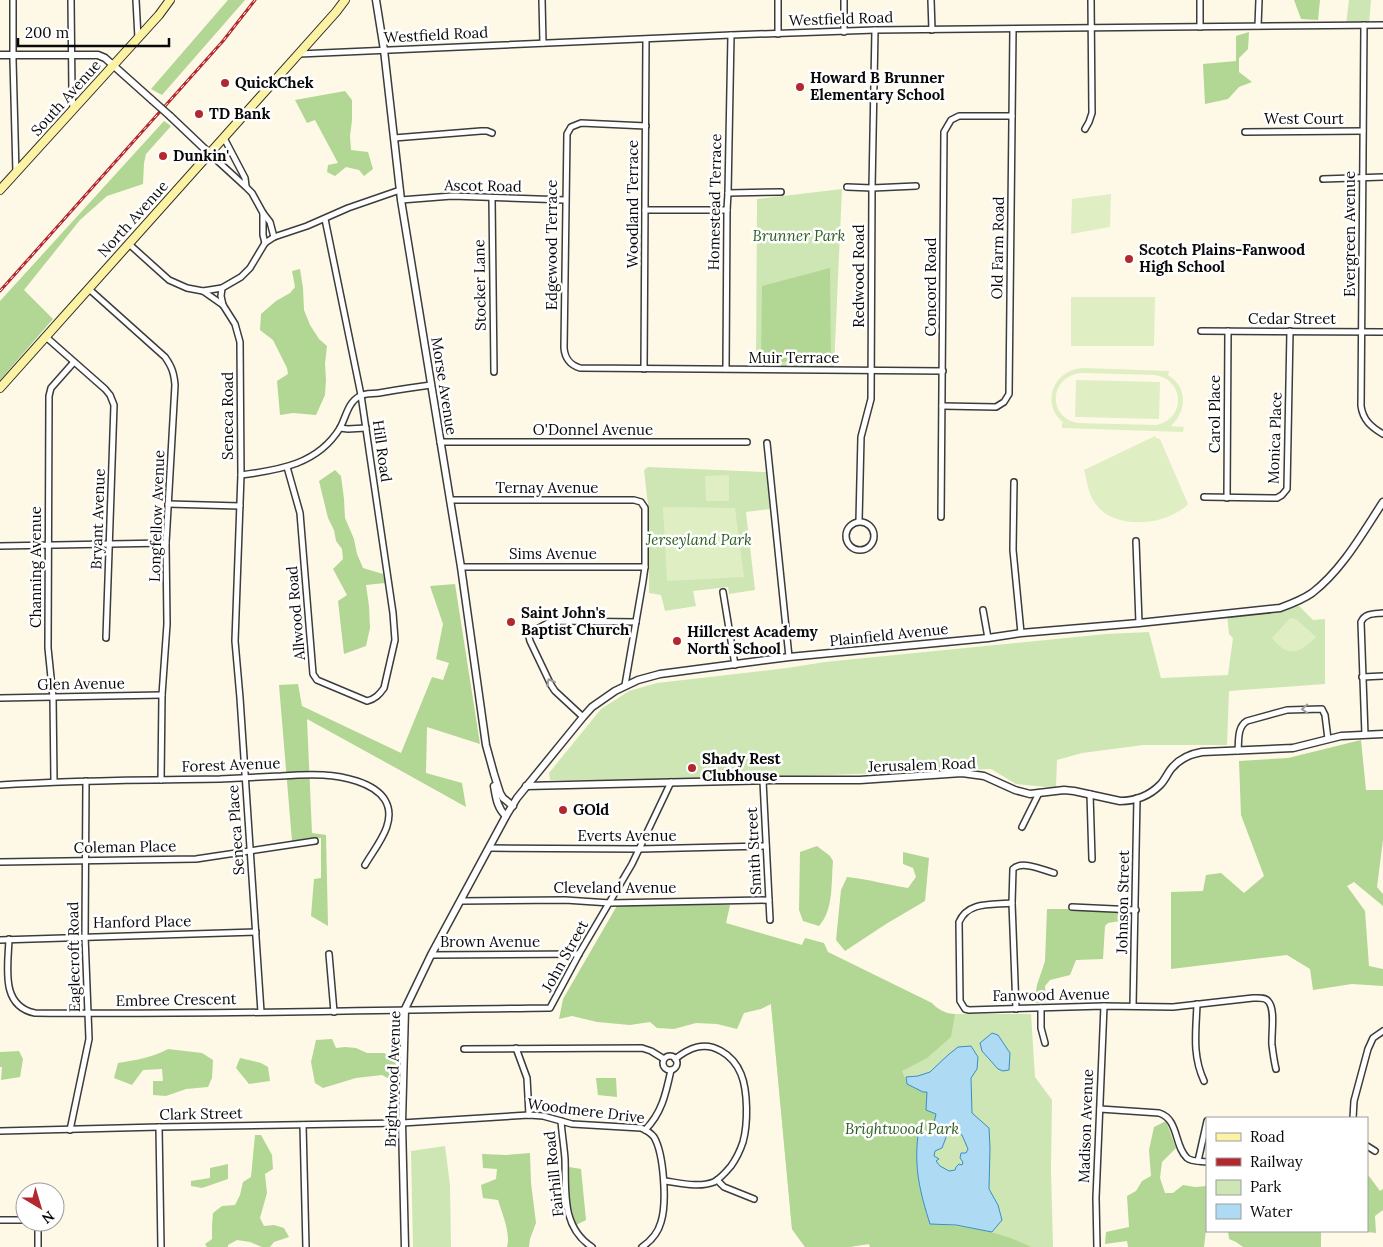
<svg xmlns="http://www.w3.org/2000/svg" width="1383" height="1247" font-family="Lora,serif">
<rect width="100%" height="100%" fill="#fef9e7"/>
<g fill="#cee6b3">
<polygon points="1349,0 1371,0 1369,25 1346,25"/>
<polygon points="842,189 834,368 756,367 757,199"/>
<polygon points="648,467 766,472 770,509 746,512 755,590 729,594 728,587 693,591 696,606 665,611 661,595 649,593 649,514 644,470"/>
<polygon points="1295,602 1313,620 1325,619 1325,684 1229,691 1227,745 1143,745 1082,753 1057,760 1056,788 1016,784 991,769 667,781 550,780 549,773 601,709 629,691 657,683 787,668 825,662 1106,634 1149,632 1161,678 1228,675 1233,638 1229,634 1227,614 1270,609"/>
<polygon points="771,1004 955,1014 1031,1014 1035,1077 1052,1100 1051,1169 1053,1247 870,1247 869,1244 849,1247 805,1247 792,1229"/>
<polygon points="445,1146 450,1185 451,1247 413,1247 411,1151"/>
</g>
<g fill="#b2d693">
<polygon points="228,0 245,0 162,95 151,89"/>
<polygon points="1294,0 1320,0 1318,20 1301,19"/>
<polygon points="1249,32 1248,49 1239,58 1239,72 1252,82 1239,87 1228,99 1205,104 1203,64 1236,61 1236,36"/>
<polygon points="345,91 352,100 352,120 350,136 351,150 368,152 373,169 364,176 359,170 346,167 335,176 327,172 328,165 338,163 315,120 307,123 295,100"/>
<polygon points="164,121 171,126 146,154 144,163 143,184 107,196 80,220 24,290 53,319 0,380 0,301"/>
<polygon points="830,268 831,364 761,361 762,286"/>
<polygon points="300,269 303,288 304,310 310,325 319,339 327,346 325,364 326,380 325,395 316,415 293,413 280,415 277,381 288,374 287,368 273,340 260,330 261,314 276,301 290,293 295,287 292,271"/>
<polygon points="335,470 341,476 344,499 345,518 354,539 357,554 363,568 383,574 385,583 366,585 369,606 370,628 366,646 344,654 338,601 347,595 333,569 343,559 342,549 336,541 334,530 328,518 319,481"/>
<polygon points="455,584 480,744 427,727 426,773 462,783 466,807 396,768 307,719 312,833 326,835 328,926 311,916 314,879 321,878 321,838 292,841 279,685 298,684 302,706 401,753 432,677 443,680 449,663 436,659 443,624 430,586"/>
<polygon points="1361,740 1366,790 1383,790 1383,840 1377,887 1383,894 1383,906 1354,882 1347,886 1365,911 1369,966 1383,969 1383,986 1352,984 1313,990 1310,969 1287,955 1171,969 1171,892 1203,891 1206,875 1221,873 1244,893 1264,876 1241,815 1239,761 1288,758"/>
<path d="M817 846 830 856 833 861C831 882 834 910 819 926L803 921 799 910 800 852Z"/>
<path d="M903 852 929 858 925 901 886 924 845 951 836 940 841 890 847 877C868 879 888 885 908 888L916 877 913 868 903 864Z"/>
<path d="M707 903 730 905 726 923 802 945 805 938 824 943 828 952 932 1003C937 1009 946 1014 955 1014L951 1037 927 1058 902 1071 907 1084 927 1091 936 1114 932 1131 930 1224C965 1226 1000 1231 1031 1247H870L869 1244 849 1247H805L792 1229 771 1004 761 1009 744 1013 737 1029 717 1024 696 1023 674 1029 657 1028 650 1022 630 1025 597 1022 572 1016 559 1019 563 999 618 904Z"/>
<polygon points="1047,909 1075,909 1122,912 1120,921 1108,923 1105,926 1103,959 1076,960 1070,975 1050,980 1045,986 1046,1002 1034,1003 1037,985 1045,961"/>
<polygon points="332,1039 336,1048 345,1047 356,1048 367,1053 384,1053 396,1061 397,1083 382,1075 356,1078 323,1088 315,1083 311,1062 316,1040"/>
<path d="M168 1049 202 1053 213 1060 212 1078 208 1087 186 1089 166 1096 153 1095V1081H163L162 1069 143 1070 132 1085 114 1078 118 1063C135 1060 152 1058 168 1049Z"/>
<polygon points="19,1051 23,1059 20,1077 1,1080 2,1067 0,1067 0,1052"/>
<polygon points="240,1058 261,1063 268,1067 270,1081 249,1084 236,1068"/>
<polygon points="596,1078 616,1078 617,1097 598,1095"/>
<polygon points="1166,1121 1176,1148 1162,1162 1160,1178 1165,1193 1173,1193 1183,1185 1195,1187 1207,1186 1207,1221 1204,1247 1128,1247 1127,1241 1105,1244 1106,1232 1129,1227 1127,1196 1136,1191 1142,1181 1151,1176 1149,1150 1154,1127"/>
<polygon points="255,1135 261,1135 272,1155 273,1169 265,1174 267,1193 260,1218 264,1226 274,1225 284,1228 289,1237 274,1242 270,1247 262,1247 250,1242 237,1240 228,1245 228,1247 207,1247 205,1244 212,1239 212,1225 213,1213 222,1206 235,1205 240,1195 243,1182 251,1177"/>
<path d="M530 1153 531 1183 536 1223 530 1239 529 1247H507C511 1234 502 1213 498 1200L483 1198 481 1185 496 1179 497 1169 483 1168 482 1154 506 1155Z"/>
<polygon points="228,1164 228,1179 202,1188 191,1186 191,1181 210,1178 210,1168"/>
<polygon points="569,1167 581,1169 586,1220 576,1225 569,1200"/>
<polygon points="1369,1176 1380,1191 1383,1189 1383,1210 1375,1216 1376,1233 1358,1231 1367,1231 1367,1177"/>
<polygon points="1228,1231 1321,1231 1321,1247 1243,1247 1236,1242 1229,1239"/>
</g>
<g fill="#e0eec4" fill-rule="evenodd">
<polygon points="1111,194 1110,227 1071,234 1072,199"/>
<polygon points="1071,297 1155,297 1154,346 1071,346"/>
<path d="M1083 368 1169 371 1168 375C1188 387 1187 411 1171 426L1184 427 1183 432 1062 428V423H1064C1040 404 1053 370 1083 368ZM1082 373 1155 375C1185 380 1186 418 1157 425L1078 423C1046 417 1050 375 1082 373Z"/>
<polygon points="1076,380 1160,382 1159,419 1075,417"/>
<path d="M1155 436 1156 438 1160 439 1188 504C1167 526 1113 531 1095 503 1088 494 1087 480 1084 470Z"/>
<polygon points="729,475 729,501 706,501 705,476"/>
<polygon points="663,507 735,508 744,577 667,581"/>
<path d="M1290 618 1296 619 1316 637C1300 654 1287 658 1272 638Z"/>
</g>
<g fill="#aedaf3" stroke="#378fc7" fill-rule="evenodd">
<polygon points="992,1033 998,1035 1010,1053 1009,1070 1003,1071 998,1069 982,1051 980,1043"/>
<path d="M971 1046 978 1057 977 1069 971 1078 972 1113 989 1128 990 1148 989 1189 998 1205 1002 1220 992 1232 956 1225 930 1224C920 1192 914 1169 918 1135L932 1131 936 1114 926 1110 927 1092H923L907 1084 906 1077 918 1076 930 1072 948 1055 958 1047ZM955 1131 962 1135 968 1149 966 1153H961L960 1158 963 1162 962 1165 959 1164 956 1167 955 1170 949 1171 940 1166 936 1161 939 1159 934 1156 935 1151 942 1148 948 1132Z"/>
</g>
<g fill="none" stroke-linecap="round" stroke-linejoin="round">
<defs>
<g id="minor">
<polyline points="13,0 13,60 16,173"/>
<polyline points="71,0 72,93 73,109"/>
<polyline points="136,0 138,38"/>
<polyline points="542,0 543,43"/>
<polyline points="844,0 844,32"/>
<polyline points="931,0 932,30"/>
<path d="M1364 25 1361 406C1363 420 1371 427 1383 434"/>
<polyline points="1258,26 1259,0"/>
<polyline points="1200,27 1200,0"/>
<polyline points="778,34 778,0"/>
<polyline points="299,54 731,35 875,30 1383,25"/>
<path d="M646 126 581 123 571 127 567 134 564 348C565 359 570 365 580 368L943 371"/>
<polyline points="1085,129 1089,122 1092,113 1091,0"/>
<polyline points="1245,132 1363,131"/>
<polyline points="224,138 245,178 246,186"/>
<polyline points="394,138 481,131 487,131 492,133"/>
<polyline points="210,154 246,187 252,193 263,213 270,222 274,237"/>
<polyline points="1323,179 1383,177"/>
<polyline points="847,187 872,188 916,186"/>
<polyline points="728,193 781,192"/>
<polyline points="492,198 494,372"/>
<polyline points="401,200 452,196 565,200"/>
<polyline points="645,210 727,210"/>
<polyline points="263,213 263,235 265,243"/>
<polyline points="129,244 169,280 187,288 203,291 223,305 235,324 240,342 241,475 235,641 240,698 261,1012"/>
<polyline points="222,288 221,296 223,305"/>
<path d="M89 289 165 357C172 367 174 373 175 385L166 543 167 624 162 695 161 780"/>
<polyline points="203,291 222,288 241,277 250,268 265,243 274,237 307,226 348,208 400,190"/>
<polyline points="1201,331 1383,332"/>
<polyline points="46,337 105,389 110,395 114,405 106,638"/>
<polyline points="644,369 646,39"/>
<polyline points="726,369 727,210 728,193 731,35"/>
<polyline points="942,406 996,407 1004,402 1009,394 1013,29"/>
<polyline points="340,428 348,429 366,428"/>
<polyline points="440,442 747,442"/>
<polyline points="767,443 789,657"/>
<path d="M287 467 300 513 313 674 317 680 367 701C375 699 379 695 384 688L395 640 393 613 361 395 325 219"/>
<path d="M241 475C280 470 318 464 340 428 346 417 348 402 360 396 365 393 373 394 379 393 396 390 414 387 431 385"/>
<polyline points="1014,482 1013,550 1021,633"/>
<polyline points="1204,497 1277,498 1282,495 1287,489 1290,331"/>
<polyline points="1227,498 1228,331"/>
<polyline points="450,500 634,500 641,502 645,508 645,567 643,581 625,685"/>
<polyline points="168,504 240,506"/>
<polyline points="941,517 944,132 951,120 959,116 1012,116"/>
<polyline points="859,521 861,437 871,399 872,188 875,30"/>
<circle cx="860" cy="536" r="14"/>
<polyline points="1136,541 1139,623"/>
<polyline points="0,546 166,543"/>
<polyline points="461,567 645,567"/>
<polyline points="723,592 735,665"/>
<polyline points="983,610 988,638"/>
<polyline points="1362,677 1383,676"/>
<polyline points="0,698 162,695"/>
<polyline points="583,717 555,691 551,685 530,641 529,637 531,632 550,622 556,621 636,622"/>
<path d="M1365 735 1361 622C1365 613 1374 614 1383 613"/>
<path d="M1238 751C1239 740 1237 727 1247 721L1287 710 1322 709 1325 715 1328 739"/>
<polyline points="54,781 53,697 48,648 49,396 51,388 74,362"/>
<polyline points="763,781 770,920"/>
<path d="M0 785C73 780 147 780 220 779 241 778 261 777 281 776 295 775 309 774 323 775 342 776 374 782 385 800 398 822 376 846 365 865"/>
<polyline points="1090,794 1092,859"/>
<polyline points="1022,827 1039,793"/>
<polyline points="489,848 640,849 766,846"/>
<polyline points="0,862 196,859 315,841"/>
<polyline points="461,901 565,900 610,903 769,900"/>
<path d="M1012 903C992 905 968 901 959 922L960 1001 965 1009 969 1010 1104 1006 1173 1007 1253 998C1258 998 1265 997 1268 1001 1276 1009 1271 1034 1272 1045 1273 1053 1274 1061 1276 1069"/>
<polyline points="1072,907 1136,910"/>
<path d="M9 939C8 967 0 1006 35 1013 207 1015 378 1010 550 1008L579 954 632 864 671 782"/>
<polyline points="0,940 256,932"/>
<polyline points="329,954 334,1012"/>
<polyline points="431,955 579,954"/>
<path d="M1197 1004C1196 1032 1192 1055 1204 1081"/>
<polyline points="1133,1006 1137,798"/>
<polyline points="1041,1008 1041,1028 1045,1043"/>
<path d="M1016 1009 1012 903 1013 869C1022 860 1043 870 1054 873"/>
<polyline points="516,1048 527,1078 529,1115"/>
<polyline points="464,1049 642,1048 651,1051 664,1059"/>
<circle cx="670" cy="1063" r="7"/>
<path d="M1100 1109 1159 1113C1179 1119 1174 1146 1187 1158 1192 1162 1201 1161 1207 1162"/>
<polyline points="1353,1118 1354,1101 1368,1049 1373,1038 1383,1031"/>
<path d="M561 1121C562 1134 564 1146 565 1159 566 1191 561 1227 592 1247"/>
<polyline points="303,1125 306,1247"/>
<polyline points="159,1127 161,1247"/>
<polyline points="70,1130 89,1039 85,936 86,781"/>
<path d="M645 1130C662 1113 666 1093 671 1070"/>
<path d="M0 1131 159 1127 402 1123 529 1115 543 1116 572 1124 641 1128C646 1130 650 1132 654 1137 664 1154 667 1203 661 1222 658 1233 651 1241 642 1247"/>
<polyline points="1367,1146 1375,1151"/>
<polyline points="1198,1161 1207,1121"/>
<polyline points="717,1180 724,1187 754,1199"/>
<path d="M665 1181C680 1183 699 1188 714 1182 721 1178 726 1172 731 1166 736 1159 740 1151 743 1142 748 1124 748 1091 741 1074 737 1064 730 1056 721 1051 704 1041 689 1048 675 1059"/>
<polyline points="0,1220 25,1220"/>
<polyline points="36,1222 38,1226 38,1247"/>
<polyline points="1097,1247 1096,1198 1104,1006"/>
</g>
<g id="tertiary">
<polyline points="376,0 384,50 401,200 461,567 486,745 494,774 500,793 503,798 513,806"/>
<polyline points="0,55 98,55 105,58 152,100"/>
<polyline points="170,116 210,154"/>
<path d="M494 786C496 797 497 808 506 816"/>
<path d="M526 786 775 780H860L962 773 984 776 1015 790 1030 794 1064 790 1074 791 1120 801C1135 801 1149 796 1160 785 1165 780 1167 774 1171 769 1179 759 1190 754 1202 752L1293 748 1341 736 1383 734"/>
<path d="M405 1247 402 1123 405 1009 431 955 506 816 517 798 583 717 592 707 615 691 638 680 660 674 789 657 988 638 1021 633 1139 623 1280 608C1291 604 1302 600 1312 593 1342 570 1362 534 1383 502"/>
</g>
<g id="secondary">
<polyline points="0,190 159,15 170,0"/>
<polyline points="0,388 336,12 345,0"/>
</g>
</defs>
<use href="#minor" stroke="#3c3c3c" stroke-width="8"/>
<use href="#tertiary" stroke="#3c3c3c" stroke-width="9"/>
<use href="#secondary" stroke="#2b2b2b" stroke-width="10"/>
<use href="#minor" stroke="#fff" stroke-width="5"/>
<use href="#tertiary" stroke="#fff" stroke-width="6"/>
<use href="#secondary" stroke="#fcf2a4" stroke-width="8"/>
<defs>
<polyline id="rail" points="0,291 223,41 255,0"/>
</defs>
<use href="#rail" stroke="#b3282f" stroke-width="3"/>
<use href="#rail" stroke="#fff" stroke-width="1" stroke-dasharray="4" stroke-linecap="butt"/>
<defs>
<polyline id="tertiary-bridge" points="152,100 170,116"/>
</defs>
<use href="#tertiary-bridge" stroke="#3c3c3c" stroke-width="9" stroke-linecap="butt"/>
<use href="#tertiary-bridge" stroke="#fff" stroke-width="6"/>
</g>
<defs><path id="oneway-chevron" d="M-2-3.5L2.5 0L-2 3.5" fill="none" stroke-width="1.6" stroke-linecap="round" stroke-linejoin="round" transform="scale(1.25)"/></defs>
<g stroke="#9d9d9d">
<use href="#oneway-chevron" transform="translate(550 682) rotate(-118)"/>
<use href="#oneway-chevron" transform="translate(1305 709) rotate(177)"/>
</g>
<g fill="#b3282f" stroke="#fff" stroke-width="2">
<circle cx="225" cy="83" r="5"/>
<circle cx="800" cy="87" r="5"/>
<circle cx="199" cy="114" r="5"/>
<circle cx="163" cy="156" r="5"/>
<circle cx="1129" cy="259" r="5"/>
<circle cx="511" cy="622" r="5"/>
<circle cx="677" cy="641" r="5"/>
<circle cx="692" cy="768" r="5"/>
<circle cx="563" cy="810" r="5"/>
</g>
<g text-anchor="middle" stroke-width="5" stroke-linejoin="round" paint-order="stroke">
<g font-size="15" fill="#090909" stroke="#fff">
<text transform="translate(841 19) rotate(-2)" y="5">Westfield Road</text>
<text transform="translate(436 35) rotate(-3)" y="5">Westfield Road</text>
<text transform="translate(66 98) rotate(-48)" y="5">South Avenue</text>
<text x="1304" y="124">West Court</text>
<text transform="translate(483 186) rotate(1)" y="5">Ascot Road</text>
<text transform="translate(715 202) rotate(-89)" y="5">Homestead Terrace</text>
<text transform="translate(633 204) rotate(-90)" y="5">Woodland Terrace</text>
<text transform="translate(133 219) rotate(-48)" y="5">North Avenue</text>
<text transform="translate(1350 234) rotate(-90)" y="5">Evergreen Avenue</text>
<text transform="translate(552 245) rotate(-90)" y="5">Edgewood Terrace</text>
<text transform="translate(998 248) rotate(-89)" y="5">Old Farm Road</text>
<text transform="translate(859 276) rotate(-90)" y="5">Redwood Road</text>
<text transform="translate(480 285) rotate(-91)" y="5">Stocker Lane</text>
<text transform="translate(931 287) rotate(-90)" y="5">Concord Road</text>
<text x="1292" y="324">Cedar Street</text>
<text x="794" y="363">Muir Terrace</text>
<text transform="translate(444 386) rotate(81)" y="5">Morse Avenue</text>
<text transform="translate(1215 414) rotate(-90)" y="5">Carol Place</text>
<text transform="translate(228 416) rotate(-90)" y="5">Seneca Road</text>
<text x="593" y="435">O'Donnel Avenue</text>
<text transform="translate(1275 438) rotate(-88)" y="5">Monica Place</text>
<text transform="translate(382 451) rotate(82)" y="5">Hill Road</text>
<text x="547" y="493">Ternay Avenue</text>
<text transform="translate(157 516) rotate(-88)" y="5">Longfellow Avenue</text>
<text transform="translate(98 519) rotate(-88)" y="5">Bryant Avenue</text>
<text x="553" y="559">Sims Avenue</text>
<text transform="translate(36 567) rotate(-90)" y="5">Channing Avenue</text>
<text transform="translate(296 613) rotate(-95)" y="5">Allwood Road</text>
<text transform="translate(889 635) rotate(-6)" y="5">Plainfield Avenue</text>
<text transform="translate(81 684) rotate(-1)" y="5">Glen Avenue</text>
<text transform="translate(231 765) rotate(-2)" y="5">Forest Avenue</text>
<text transform="translate(922 765) rotate(-2)" y="5">Jerusalem Road</text>
<text transform="translate(236 830) rotate(-94)" y="5">Seneca Place</text>
<text x="627" y="841">Everts Avenue</text>
<text transform="translate(125 847) rotate(-1)" y="5">Coleman Place</text>
<text transform="translate(754 851) rotate(-93)" y="5">Smith Street</text>
<text x="615" y="893">Cleveland Avenue</text>
<text transform="translate(1123 902) rotate(-89)" y="5">Johnson Street</text>
<text transform="translate(142 922) rotate(-1)" y="5">Hanford Place</text>
<text x="490" y="947">Brown Avenue</text>
<text transform="translate(565 956) rotate(-61)" y="5">John Street</text>
<text transform="translate(74 957) rotate(-91)" y="5">Eaglecroft Road</text>
<text transform="translate(1051 995) rotate(-1)" y="5">Fanwood Avenue</text>
<text transform="translate(176 1000) rotate(-1)" y="5">Embree Crescent</text>
<text transform="translate(393 1079) rotate(-88)" y="5">Brightwood Avenue</text>
<text transform="translate(586 1111) rotate(7)" y="5">Woodmere Drive</text>
<text transform="translate(201 1114) rotate(-1)" y="5">Clark Street</text>
<text transform="translate(1086 1126) rotate(-88)" y="5">Madison Avenue</text>
<text transform="translate(554 1174) rotate(-96)" y="5">Fairhill Road</text>
</g>
<g font-size="15" font-weight="bold" fill="#090909" stroke="#fff" text-anchor="start">
<text x="810" y="83">Howard B Brunner<tspan x="810" dy="17">Elementary School</tspan></text>
<text x="235" y="88">QuickChek</text>
<text x="209" y="119">TD Bank</text>
<text x="173" y="161">Dunkin'</text>
<text x="1139" y="255">Scotch Plains-Fanwood<tspan x="1139" dy="17">High School</tspan></text>
<text x="521" y="618">Saint John's<tspan x="521" dy="17">Baptist Church</tspan></text>
<text x="687" y="637">Hillcrest Academy<tspan x="687" dy="17">North School</tspan></text>
<text x="702" y="764">Shady Rest<tspan x="702" dy="17">Clubhouse</tspan></text>
<text x="573" y="815">GOld</text>
</g>
<g font-size="15" font-style="italic" fill="#2b5d1e" stroke="#fff">
<text x="799" y="241">Brunner Park</text>
<text x="699" y="545">Jerseyland Park</text>
<text x="902" y="1134">Brightwood Park</text>
</g>
</g>
<rect x="1206" y="1117" width="162" height="115" fill="#ffffff" stroke="#9d9d9d"/>
<rect x="1216" y="1133" width="25" height="8" fill="#fcf2a4" stroke="#9d9d9d"/>
<text x="1250" y="1142" font-size="15" fill="#090909">Road</text>
<rect x="1216" y="1158" width="25" height="8" fill="#b3282f" stroke="#9d9d9d"/>
<text x="1250" y="1167" font-size="15" fill="#090909">Railway</text>
<rect x="1216" y="1180" width="25" height="15" fill="#cee6b3" stroke="#9d9d9d"/>
<text x="1250" y="1192" font-size="15" fill="#090909">Park</text>
<rect x="1216" y="1204" width="25" height="15" fill="#aedaf3" stroke="#9d9d9d"/>
<text x="1250" y="1217" font-size="15" fill="#090909">Water</text>
<g transform="translate(40 1207) rotate(142)"><circle r="24" fill="#ffffff" stroke="#9d9d9d"/>
<path d="M0-4L9 19L0 12L-9 19Z" fill="#b3282f"/>
<text y="-8" font-size="14" font-weight="bold" text-anchor="middle" fill="#090909">N</text>
</g>
<path d="M18 38v8h151v-8" fill="none" stroke="#090909" stroke-width="2.5"/>
<text x="25" y="38" font-size="15" fill="#090909" stroke="#ffffff" stroke-width="4" paint-order="stroke">200 m</text>
</svg>
